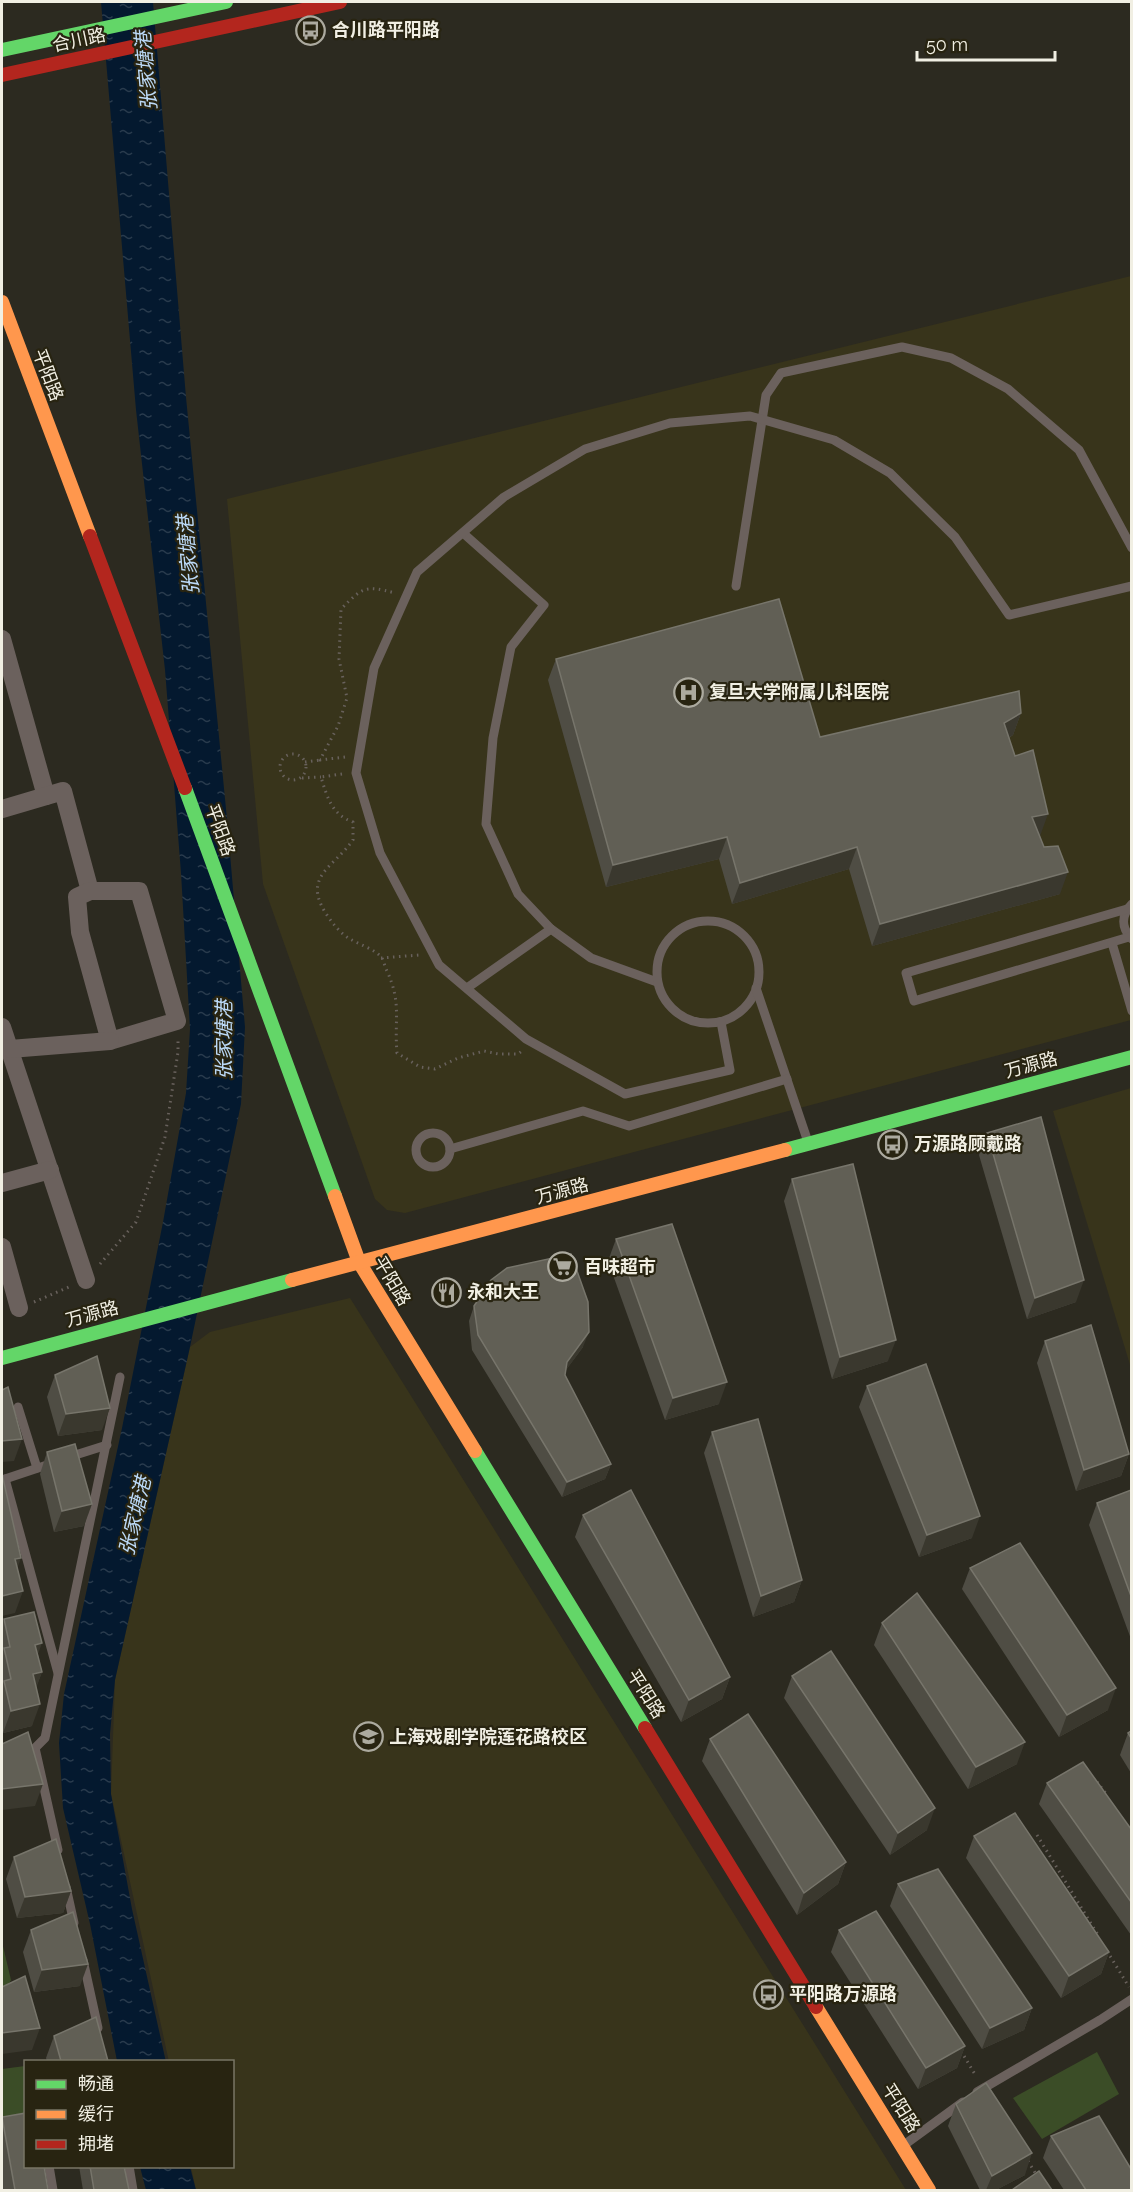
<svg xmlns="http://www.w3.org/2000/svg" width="1133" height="2192" font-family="Raleway,'Noto Sans SC',sans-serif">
<defs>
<pattern id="water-ripples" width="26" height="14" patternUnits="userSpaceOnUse" patternTransform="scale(1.5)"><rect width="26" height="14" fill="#04192f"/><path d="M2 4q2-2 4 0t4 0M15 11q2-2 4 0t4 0" fill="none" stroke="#293b4d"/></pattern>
</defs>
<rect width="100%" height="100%" fill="#2c2a20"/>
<g fill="#38341b">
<polygon points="1131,276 1131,1020 405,1213 387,1210 375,1199 263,884 227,499"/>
<polygon points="1131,1088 1132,1088 1131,1368 1053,1111"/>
<polygon points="350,1298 906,2190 196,2190 191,2167 232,2166 232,2062 169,2062 111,1794 115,1680 190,1347 210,1332"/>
</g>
<g fill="#3b4d27">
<polygon points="2,1942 11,1980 2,1996"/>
<polygon points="1097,2052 1119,2094 1042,2139 1013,2098"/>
<polygon points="25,2066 25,2121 2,2125 2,2069"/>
</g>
<g fill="url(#water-ripples)">
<polygon points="101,2 153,2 186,397 227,819 245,1027 241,1104 190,1347 115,1680 110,1734 111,1794 132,1909 166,2062 117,2061 90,1924 63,1808 59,1743 64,1694 122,1428 163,1222 186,1093 190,1029 181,873 165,670 136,410"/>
<polygon points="140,2167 190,2167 196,2190 146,2190"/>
</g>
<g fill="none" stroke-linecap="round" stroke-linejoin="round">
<g stroke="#68615c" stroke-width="3" stroke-dasharray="1.5 4.5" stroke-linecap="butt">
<circle cx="293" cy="767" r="13"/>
<path d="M345 757 320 760 338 726 347 698 339 659 341 609C363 587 365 585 395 593"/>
<polyline points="305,762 320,760"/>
<path d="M342 774 321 777C327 797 332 815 353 822V840C334 867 303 876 325 912 332 923 340 933 350 939 360 945 375 949 382 958 384 962 385 967 387 971 402 1004 394 1019 397 1053L420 1067 435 1069 458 1058 484 1051 498 1054H518L522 1051"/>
<polyline points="302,778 321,777"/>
<polyline points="381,958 419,955"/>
<polyline points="100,1264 136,1222 165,1137 178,1052 178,1038"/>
<polyline points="34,1302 69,1287"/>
<polyline points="1097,1782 1107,1795"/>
<polyline points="1037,1835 1098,1935"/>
<polyline points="1107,1951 1129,1987"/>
<polyline points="961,2051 976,2076"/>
<polyline points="1028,2161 1037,2176"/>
</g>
<g stroke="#6b615d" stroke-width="9">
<polyline points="463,533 544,605 511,647 493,738 486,824 518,894 551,929 591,958 657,982"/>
<polyline points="736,586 766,395 781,373 902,347 951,358 1008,389 1079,450 1132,548"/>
<path d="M1132 904C1121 915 1121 928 1132 939"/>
<polyline points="1127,909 906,973 914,1001 1129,937"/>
<circle cx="708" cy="972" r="51"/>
<polyline points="1112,943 1132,1011"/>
<polyline points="467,988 551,929"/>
<polyline points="756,988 808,1142"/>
<polyline points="721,1022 730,1070 625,1094 526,1039 439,965 380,853 356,773 374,668 417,572 504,497 585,449 670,423 750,416 834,440 890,473 955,537 1009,615 1132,586"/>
<circle cx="433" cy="1150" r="17"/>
<polyline points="450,1149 583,1111 629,1126 787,1079"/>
<polyline points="18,1407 37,1468"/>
<polyline points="69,1457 107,1445"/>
<polyline points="5,1479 58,1673"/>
<polyline points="2,1480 53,1463"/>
<polyline points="58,1850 35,1748 45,1738 120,1377"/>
<polyline points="66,1887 74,1923"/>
<polyline points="83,1960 98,2028"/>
<polyline points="977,2092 1100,2020 1132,1999"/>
<polyline points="904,2145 963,2102"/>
<polyline points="49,2166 53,2190"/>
<polyline points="129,2166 133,2190"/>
</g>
<g stroke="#6b615d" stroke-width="18">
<polyline points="2,639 46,796"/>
<polyline points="2,809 63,791 90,891"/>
<polygon points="90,891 139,891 177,1021 110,1041 80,932 77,897"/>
<polyline points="2,1027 86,1280"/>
<polyline points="10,1049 110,1041"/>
<polyline points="2,1183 50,1170"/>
<polyline points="2,1247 19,1308"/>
</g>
<g stroke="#63d668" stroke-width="14">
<polyline points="2,50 226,2"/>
<polyline points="185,788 335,1196"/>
<polyline points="785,1150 1132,1057"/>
<polyline points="2,1358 292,1280"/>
<polyline points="475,1451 645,1728"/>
</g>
<g stroke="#ff974d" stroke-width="14">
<polyline points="2,302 90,536"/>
<polyline points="335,1196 359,1262 475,1451"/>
<polyline points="292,1280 785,1150"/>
<polyline points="816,2007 929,2190"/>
</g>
<g stroke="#b3261e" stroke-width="14">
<polyline points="2,75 340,2"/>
<polyline points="90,536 185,788"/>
<polyline points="645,1728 816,2007"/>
</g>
</g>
<g fill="#4f4d44">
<polygon points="556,659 820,737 1021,713 1013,735 1009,738 1040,836 1060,894 872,946 849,869 732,904 719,859 606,887 548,680"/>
<polygon points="987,1133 1076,1302 1027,1319 979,1155"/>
<polygon points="792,1179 888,1361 832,1379 784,1201"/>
<polygon points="616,1239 719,1404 665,1420 608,1261"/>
<polygon points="474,1306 583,1347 565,1371 565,1375 611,1464 605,1479 562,1497 472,1350 469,1321"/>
<polygon points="1045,1341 1129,1454 1121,1476 1076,1491 1037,1363"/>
<polygon points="55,1375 102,1430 58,1436 47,1397"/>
<polygon points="867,1386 972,1538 919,1557 859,1407"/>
<polygon points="712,1432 802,1580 794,1602 753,1617 704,1453"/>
<polygon points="47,1452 84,1526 54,1532 40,1474"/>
<polygon points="1131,1490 1131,1639 1089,1525 1097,1503"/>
<polygon points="583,1515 730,1677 722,1699 681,1722 575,1537"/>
<polygon points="970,1568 1108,1710 1059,1737 962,1589"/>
<polygon points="4,1619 38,1655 42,1672 36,1687 32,1726 3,1733 2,1728 2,1625"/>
<polygon points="882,1623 1017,1764 968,1789 874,1645"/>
<polygon points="792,1676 927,1830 890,1855 784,1698"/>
<polygon points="1131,1731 1131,1773 1120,1755 1128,1733"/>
<polygon points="710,1739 846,1862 838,1884 797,1915 702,1761"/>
<polygon points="1047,1783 1131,1829 1131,1935 1039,1804"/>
<polygon points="974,1836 1109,1952 1101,1974 1061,1998 966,1858"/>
<polygon points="14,1857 71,1891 63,1913 17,1918 6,1879"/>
<polygon points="898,1884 1032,2008 1024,2030 982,2049 890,1906"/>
<polygon points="31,1930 80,1986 34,1992 23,1952"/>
<polygon points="839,1930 965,2046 957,2068 918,2089 831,1952"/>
<polygon points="54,2036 108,2061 47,2061 46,2058"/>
<polygon points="956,2104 1025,2175 996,2190 980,2190 948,2126"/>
<polygon points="2,2117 48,2190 3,2190 2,2182"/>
<polygon points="1051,2136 1131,2190 1064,2190 1043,2158"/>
<polygon points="79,2166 124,2166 129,2190 83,2190"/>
</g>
<g fill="#3a382e">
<polygon points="1021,713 1013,735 996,745 1004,723"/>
<polygon points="1048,814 1040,836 1032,817"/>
<polygon points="727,837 719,859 606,887 613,865"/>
<polygon points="857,847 849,869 732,904 740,883"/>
<polygon points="1068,872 1060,894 872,946 880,924"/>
<polygon points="1084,1280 1076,1302 1027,1319 1035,1298"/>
<polygon points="589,1332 583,1347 561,1377 567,1362"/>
<polygon points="896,1340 888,1361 832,1379 840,1357"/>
<polygon points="727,1382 719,1404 665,1420 673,1398"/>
<polygon points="110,1408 102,1430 58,1436 66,1414"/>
<polygon points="22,1439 14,1461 2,1462 2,1441"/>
<polygon points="1129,1454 1121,1476 1076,1491 1084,1470"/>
<polygon points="611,1464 605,1479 562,1497 567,1482"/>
<polygon points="92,1504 84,1526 54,1532 62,1511"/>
<polygon points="980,1516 972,1538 919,1557 927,1535"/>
<polygon points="21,1558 13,1580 15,1559"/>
<polygon points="802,1580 794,1602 753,1617 761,1596"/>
<polygon points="23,1591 15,1613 2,1616 2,1596"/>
<polygon points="42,1643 34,1665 35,1645"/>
<polygon points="42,1672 34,1694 33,1674"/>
<polygon points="730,1677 722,1699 681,1722 689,1700"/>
<polygon points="1116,1688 1108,1710 1059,1737 1067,1715"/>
<polygon points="40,1704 32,1726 3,1733 11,1711"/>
<polygon points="1025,1742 1017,1764 968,1789 976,1767"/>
<polygon points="43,1784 35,1806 2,1810 2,1789"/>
<polygon points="935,1808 927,1830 890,1855 898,1833"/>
<polygon points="846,1862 838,1884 797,1915 804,1893"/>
<polygon points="71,1891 63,1913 17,1918 25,1897"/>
<polygon points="1109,1952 1101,1974 1061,1998 1069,1976"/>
<polygon points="88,1964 80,1986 34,1992 42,1970"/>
<polygon points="1032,2008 1024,2030 982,2049 990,2028"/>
<polygon points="40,2028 32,2050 2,2054 2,2033"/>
<polygon points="965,2046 957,2068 918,2089 926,2068"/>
<polygon points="1032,2153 1025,2175 996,2190 986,2190 992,2176"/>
</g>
<g fill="#615f55" stroke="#77756b" stroke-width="1.5">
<polygon points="779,599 820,737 1019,691 1021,713 1004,723 1015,756 1033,750 1048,814 1032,817 1044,847 1058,846 1068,872 880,924 857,847 740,883 727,837 613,865 556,659"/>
<polygon points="1041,1117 1084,1280 1035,1298 987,1133"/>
<polygon points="853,1164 896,1340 840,1357 792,1179"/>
<polygon points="672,1224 727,1382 673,1398 616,1239"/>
<polygon points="571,1254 588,1302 589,1332 567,1362 565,1375 611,1464 567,1482 478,1335 474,1306 491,1280 507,1268"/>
<polygon points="1091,1325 1129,1454 1084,1470 1045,1341"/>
<polygon points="97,1356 110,1408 66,1414 55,1375"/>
<polygon points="926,1364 980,1516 927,1535 867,1386"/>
<polygon points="8,1387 22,1439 2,1441 2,1390"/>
<polygon points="758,1419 802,1580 761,1596 712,1432"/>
<polygon points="75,1444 92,1504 62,1511 47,1452"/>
<polygon points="2,1474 21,1558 15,1559 23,1591 2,1596"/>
<polygon points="631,1490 730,1677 689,1700 583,1515"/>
<polygon points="1131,1490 1131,1596 1097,1503"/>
<polygon points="1020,1543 1116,1688 1067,1715 970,1568"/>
<polygon points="917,1593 1025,1742 976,1767 882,1623"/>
<polygon points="34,1612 42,1643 35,1645 42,1672 33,1674 40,1704 11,1711 4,1681 11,1679 4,1648 10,1647 4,1619"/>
<polygon points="831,1651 935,1808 898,1833 792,1676"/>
<polygon points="748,1714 846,1862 804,1893 710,1739"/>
<polygon points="1131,1731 1131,1738 1128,1733"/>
<polygon points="28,1732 43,1784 2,1789 2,1744"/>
<polygon points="1083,1762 1131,1829 1131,1902 1047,1783"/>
<polygon points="1015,1813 1109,1952 1069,1976 974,1836"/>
<polygon points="56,1839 71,1891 25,1897 14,1857"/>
<polygon points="938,1869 1032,2008 990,2028 898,1884"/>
<polygon points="876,1911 965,2046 926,2068 839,1930"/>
<polygon points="73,1912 88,1964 42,1970 31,1930"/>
<polygon points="25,1976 40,2028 2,2033 2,1987"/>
<polygon points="96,2017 108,2061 61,2061 54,2036"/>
<polygon points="986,2083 1032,2153 992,2176 956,2104"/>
<polygon points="26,2113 26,2166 44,2166 48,2190 15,2190 2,2117"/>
<polygon points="1099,2116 1131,2169 1131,2190 1086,2190 1051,2136"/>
<polygon points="90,2166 124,2166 129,2190 94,2190"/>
<polygon points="1039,2171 1052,2190 1012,2190"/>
</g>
<defs>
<symbol id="bus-ring" viewBox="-11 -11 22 22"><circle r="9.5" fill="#282411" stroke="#acaa9f" stroke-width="1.5"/><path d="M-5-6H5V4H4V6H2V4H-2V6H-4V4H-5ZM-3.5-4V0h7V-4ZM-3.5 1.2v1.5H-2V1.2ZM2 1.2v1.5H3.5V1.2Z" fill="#acaa9f"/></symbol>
<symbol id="hospital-ring" viewBox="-11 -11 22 22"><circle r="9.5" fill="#282411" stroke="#acaa9f" stroke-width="1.5"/><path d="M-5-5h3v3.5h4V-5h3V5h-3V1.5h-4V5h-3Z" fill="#acaa9f"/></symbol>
<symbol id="supermarket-ring" viewBox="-11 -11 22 22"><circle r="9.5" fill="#282411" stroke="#acaa9f" stroke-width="1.5"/><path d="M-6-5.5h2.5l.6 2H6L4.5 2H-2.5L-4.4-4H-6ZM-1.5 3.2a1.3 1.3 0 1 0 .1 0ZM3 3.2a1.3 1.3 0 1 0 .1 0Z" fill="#acaa9f"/></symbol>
<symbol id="restaurant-ring" viewBox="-11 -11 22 22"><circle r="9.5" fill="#282411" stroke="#acaa9f" stroke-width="1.5"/><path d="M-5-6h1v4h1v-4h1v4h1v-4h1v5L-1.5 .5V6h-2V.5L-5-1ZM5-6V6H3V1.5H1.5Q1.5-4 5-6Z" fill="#acaa9f"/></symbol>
<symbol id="university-ring" viewBox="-11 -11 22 22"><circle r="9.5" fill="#282411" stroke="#acaa9f" stroke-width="1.5"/><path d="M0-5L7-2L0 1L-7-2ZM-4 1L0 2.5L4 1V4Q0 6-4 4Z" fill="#acaa9f"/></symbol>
</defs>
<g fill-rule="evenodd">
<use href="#bus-ring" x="294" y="14" width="33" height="33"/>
<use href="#hospital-ring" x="672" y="676" width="33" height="33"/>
<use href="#bus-ring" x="876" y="1128" width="33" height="33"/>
<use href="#supermarket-ring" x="546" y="1250" width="33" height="33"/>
<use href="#restaurant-ring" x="430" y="1276" width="33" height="33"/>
<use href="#university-ring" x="352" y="1720" width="33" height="33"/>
<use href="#bus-ring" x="752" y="1978" width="33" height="33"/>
</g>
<g text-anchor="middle" stroke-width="4.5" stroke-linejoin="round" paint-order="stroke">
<g font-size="18" font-weight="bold" fill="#f1efe3" stroke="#282411" text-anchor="start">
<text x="332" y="36">合川路平阳路</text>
<text x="709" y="698">复旦大学附属儿科医院</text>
<text x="914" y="1150">万源路顾戴路</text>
<text x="584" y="1273">百味超市</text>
<text x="467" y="1298">永和大王</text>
<text x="389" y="1743">上海戏剧学院莲花路校区</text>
<text x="789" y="2000">平阳路万源路</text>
</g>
<g font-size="18" fill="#f1efe3" stroke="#282411">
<text transform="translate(79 40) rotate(-12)" y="6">合川路</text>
<text transform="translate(48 375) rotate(69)" y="6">平阳路</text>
<text transform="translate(220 830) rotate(70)" y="6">平阳路</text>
<text transform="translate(1031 1065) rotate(-15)" y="6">万源路</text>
<text transform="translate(562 1191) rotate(-15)" y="6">万源路</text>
<text transform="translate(392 1281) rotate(59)" y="6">平阳路</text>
<text transform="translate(92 1314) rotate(-15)" y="6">万源路</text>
<text transform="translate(646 1694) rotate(58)" y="6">平阳路</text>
<text transform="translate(901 2108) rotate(58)" y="6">平阳路</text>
</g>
<g font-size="20" font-style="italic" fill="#bbd9f7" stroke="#282411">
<text transform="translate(146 71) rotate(-95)" y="7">张家塘港</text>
<text transform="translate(188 555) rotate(-95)" y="7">张家塘港</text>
<text transform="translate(224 1040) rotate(-90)" y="7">张家塘港</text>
<text transform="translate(135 1516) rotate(-77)" y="7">张家塘港</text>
</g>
</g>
<rect width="1133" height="2192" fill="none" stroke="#f1efe3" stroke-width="6"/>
<rect x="24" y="2060" width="210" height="108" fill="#282411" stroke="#787565" stroke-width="1.5"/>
<rect x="36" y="2080" width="30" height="9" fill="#63d668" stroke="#787565" stroke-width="1.5"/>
<text x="78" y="2090" font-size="18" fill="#f1efe3">畅通</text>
<rect x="36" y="2110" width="30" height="9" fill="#ff974d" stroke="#787565" stroke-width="1.5"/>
<text x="78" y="2120" font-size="18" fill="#f1efe3">缓行</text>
<rect x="36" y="2140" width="30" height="9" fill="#b3261e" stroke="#787565" stroke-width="1.5"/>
<text x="78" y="2150" font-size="18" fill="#f1efe3">拥堵</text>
<path d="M917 51v9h138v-9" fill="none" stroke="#f1efe3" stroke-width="3"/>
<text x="926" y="51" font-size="18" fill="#f1efe3" stroke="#282411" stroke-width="4.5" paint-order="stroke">50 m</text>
</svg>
